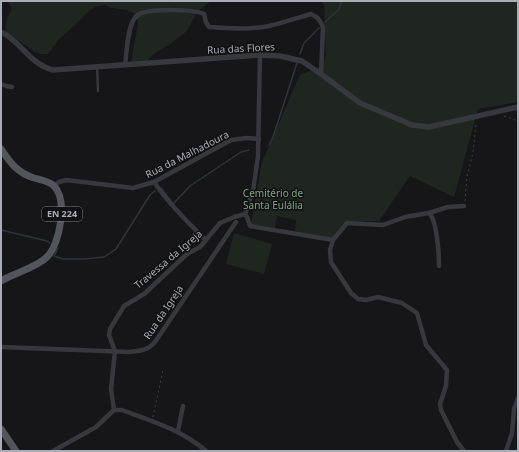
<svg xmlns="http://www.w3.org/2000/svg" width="519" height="452" font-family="'Noto Sans',sans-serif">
<rect width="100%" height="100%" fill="#161618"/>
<g fill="#1e261f">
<path d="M7 1H211L197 12 187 31 169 45 155 53 146 62H131L138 24 137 16 135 14 127 10 112 8 104 5 95 7 88 12 75 25 59 39 48 54H41L35 52 6 32C4 23 8 17 12 8Z"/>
<polygon points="321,1 518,1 518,102 478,109 454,197 410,176 379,221 347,221 333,238 295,232 296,220 277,216 275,228 251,224 262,162 298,79 300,75 318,68 324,61 326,55 324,5"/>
<polygon points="234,233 272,244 264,274 226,264"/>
</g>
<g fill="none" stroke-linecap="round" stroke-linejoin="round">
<g stroke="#2c353c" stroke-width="1.5">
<polyline points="325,22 339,9 342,1"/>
<polyline points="300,54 304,43 319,28"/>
<polyline points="269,145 273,137 297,63"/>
<polyline points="161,188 173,204 190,186 241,152 249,150"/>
<polyline points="1,230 47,241 50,243"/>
<polyline points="58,248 54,256 63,259 85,259 104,257 116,249 150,195 155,191"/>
</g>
<g stroke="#3d3f44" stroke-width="1" stroke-dasharray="2 3" stroke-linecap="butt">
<polyline points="504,116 518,121"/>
<polyline points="465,201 467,176 473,153 476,123"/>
<polyline points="153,417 163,370"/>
</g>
<polyline stroke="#37383d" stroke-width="2.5" points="97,67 98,91"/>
<g stroke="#37383d" stroke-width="4.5">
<polyline points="260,55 258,156 253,191 245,214 247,217 250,226 333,240"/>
<path d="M125 65C127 51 127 31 134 19 136 16 139 14 142 13 153 9 194 9 204 14L206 22 209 27C229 28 249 30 269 26 283 23 297 18 311 14 318 17 320 20 323 27L321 74"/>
<polyline points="1,84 6,86 12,87"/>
<path d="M154 182C169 204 187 222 206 240"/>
<polyline points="54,186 59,182 66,180 133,188 154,182 231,140 247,138 259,139"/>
<polyline points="464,206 448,207 429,213 405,217 383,225 347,223 333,240 330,250 331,262 351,293 358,299 366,300 378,297 402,303 417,313 426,345 447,370 446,386 440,404 441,410 457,442 464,451"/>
<path d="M429 213C437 220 439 254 439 266"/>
<path d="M1 347 129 352C140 351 147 351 155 342L236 222"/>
<polyline points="114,410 111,389 115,351 109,335 110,329 124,306 144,294 187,254 200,247 220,223 234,217 245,214"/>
<polyline points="178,431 183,406"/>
<path d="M53 451 96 427 114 410H122C152 421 182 430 206 451"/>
<polyline points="506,451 512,433 514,409 518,398"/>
</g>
<path stroke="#37383d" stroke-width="5.5" d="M1 32C21 41 28 63 53 70L260 55 280 56 302 61 321 74 360 103 412 125 429 127 518 107"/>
<g stroke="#53555c" stroke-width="7">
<path d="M1 149C10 163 18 173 34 178 41 180 49 181 54 186 68 200 60 244 47 257 36 268 14 273 1 281"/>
<polyline points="1,429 16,451"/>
</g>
</g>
<g text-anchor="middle" stroke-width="3" stroke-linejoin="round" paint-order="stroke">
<rect fill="#111113" stroke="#7b7e86" stroke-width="1" x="42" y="207" width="40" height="14" rx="3"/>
<g font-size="9" font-weight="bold" fill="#a8adb8">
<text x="62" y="217">EN 224</text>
</g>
<g font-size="10" fill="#a8adb8" stroke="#111113">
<text transform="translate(241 48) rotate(-3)" y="4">Rua das Flores</text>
<text transform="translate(187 154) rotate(-27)" y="4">Rua da Malhadoura</text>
<text transform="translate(168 259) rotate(-40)" y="4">Travessa da Igreja</text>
<text transform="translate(163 312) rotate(-56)" y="4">Rua da Igreja</text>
</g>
<g font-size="10" fill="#7fa381" stroke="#111113">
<text x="273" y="197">Cemitério de<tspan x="273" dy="12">Santa Eulália</tspan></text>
</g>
</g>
<rect width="519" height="452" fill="none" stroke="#a8adb8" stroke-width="4"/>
</svg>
